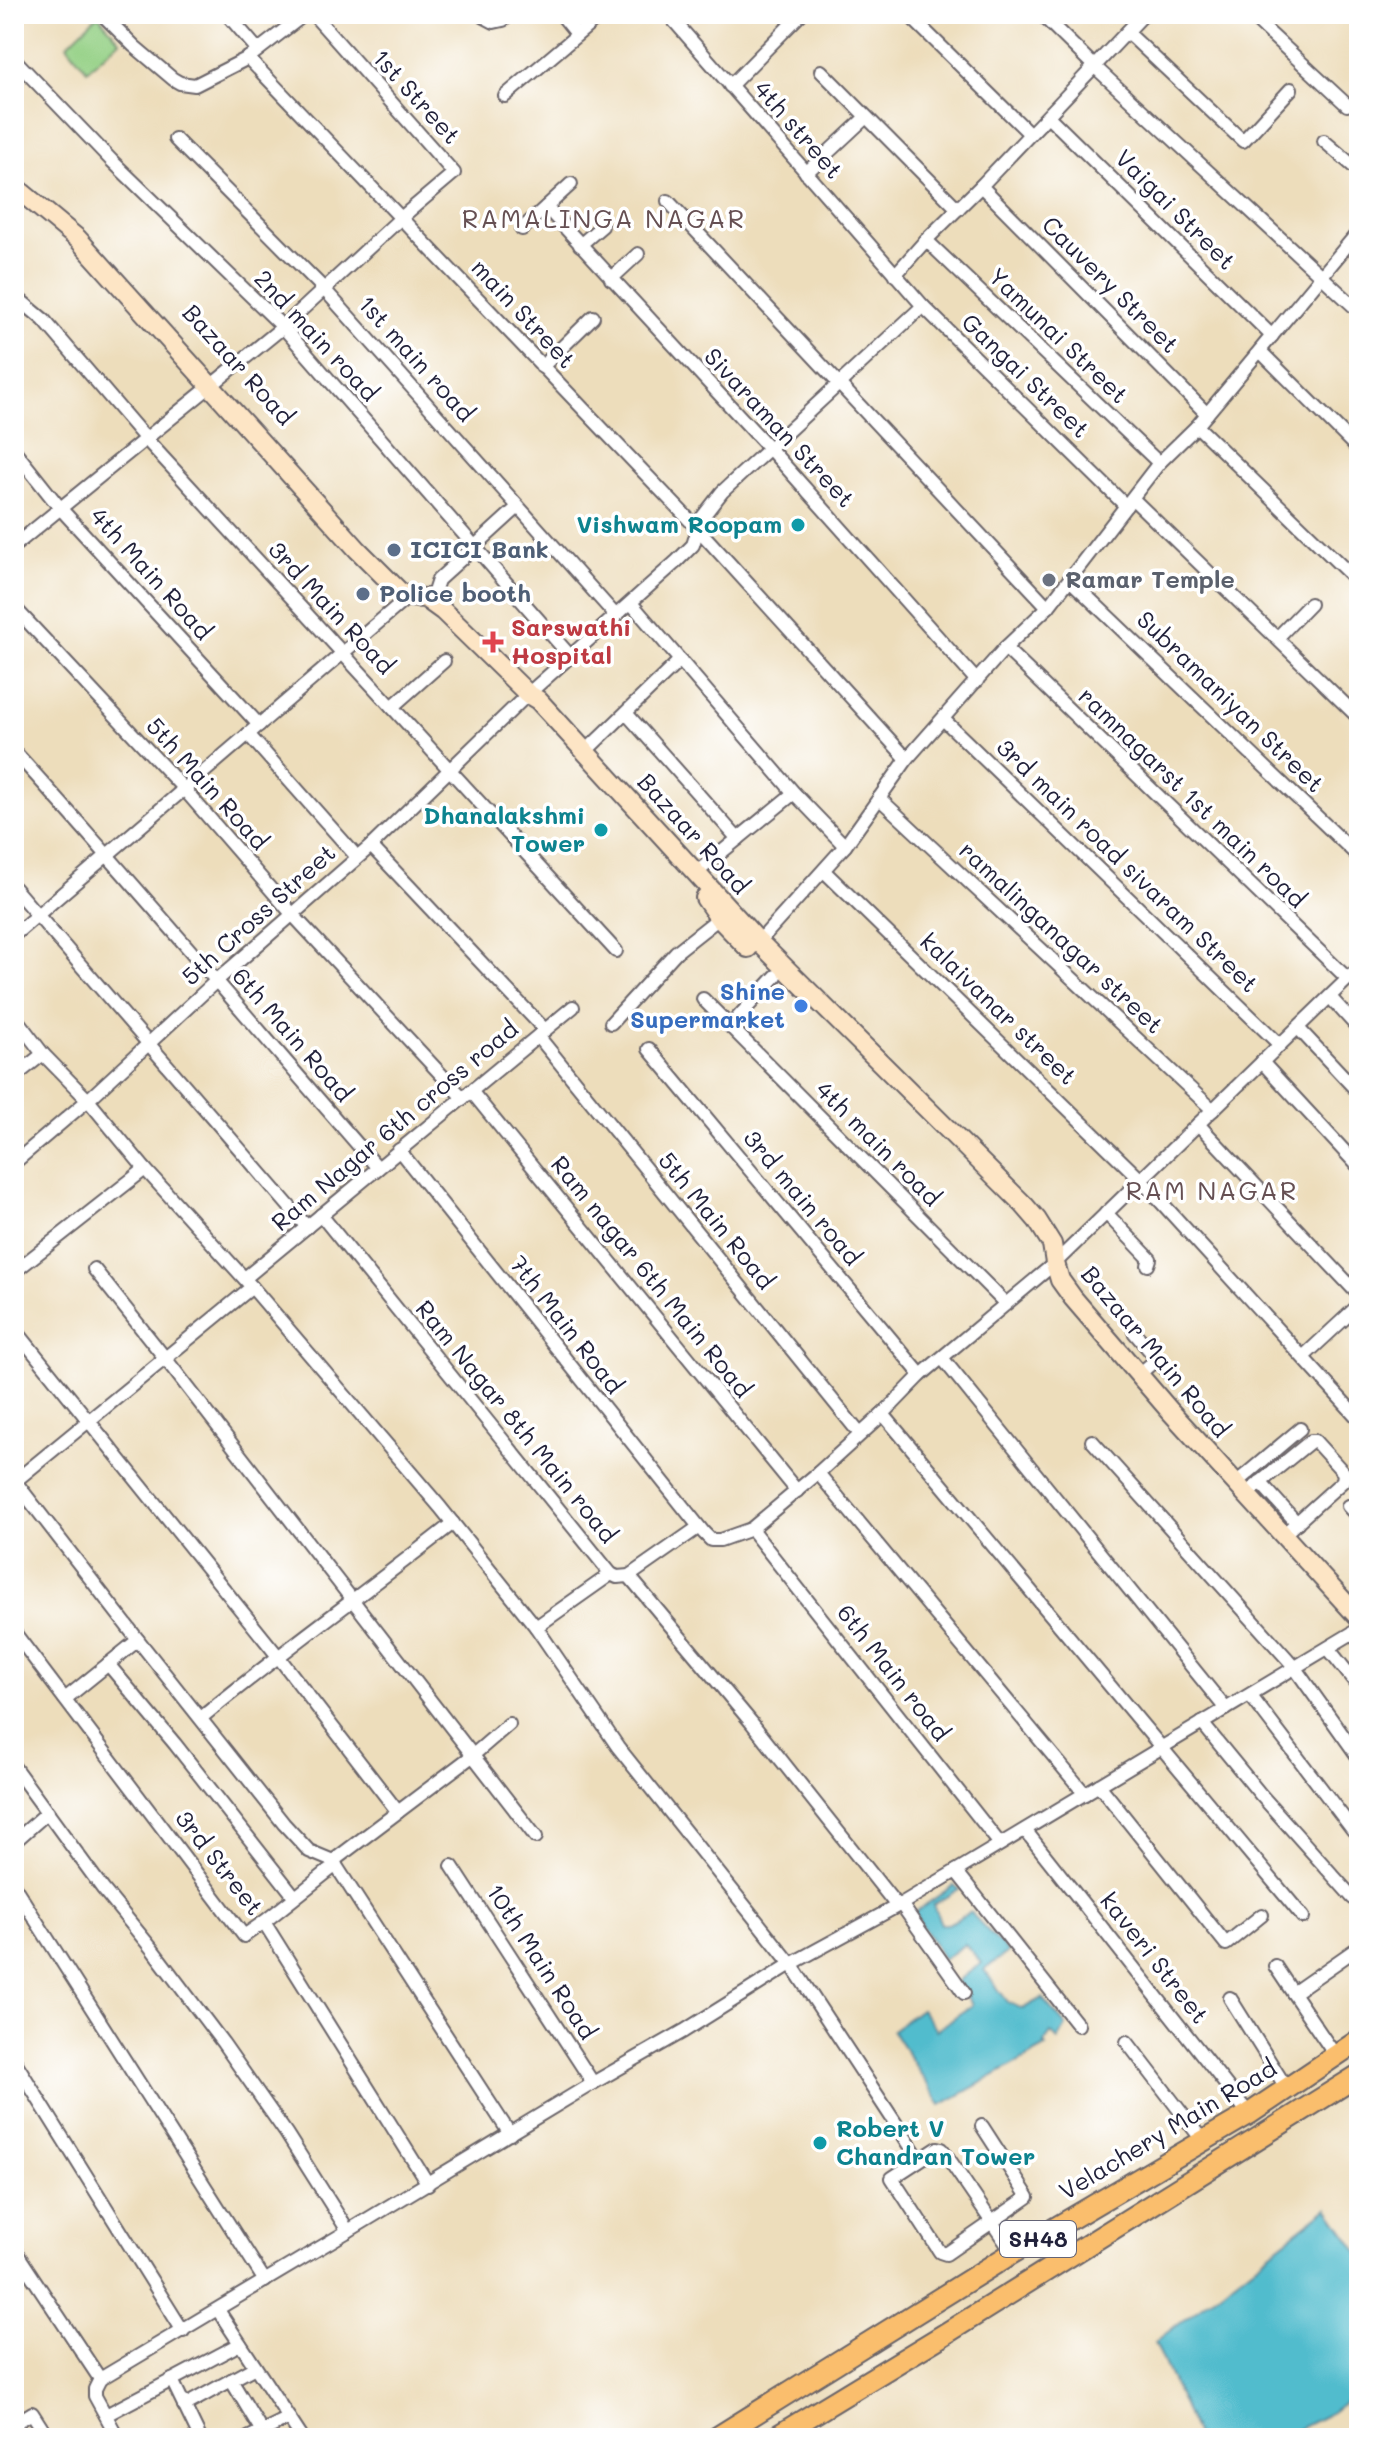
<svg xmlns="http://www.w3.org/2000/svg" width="1373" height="2452" font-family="Mali,sans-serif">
<rect width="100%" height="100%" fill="#fff"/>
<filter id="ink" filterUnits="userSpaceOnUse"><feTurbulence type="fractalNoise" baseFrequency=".0125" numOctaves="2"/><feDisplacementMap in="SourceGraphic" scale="16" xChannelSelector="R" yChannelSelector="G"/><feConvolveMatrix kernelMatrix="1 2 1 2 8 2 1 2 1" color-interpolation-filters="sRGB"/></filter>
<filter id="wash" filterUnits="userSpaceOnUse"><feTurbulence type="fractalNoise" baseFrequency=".006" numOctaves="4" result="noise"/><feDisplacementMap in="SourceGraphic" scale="32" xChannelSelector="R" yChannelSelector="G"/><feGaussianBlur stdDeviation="1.8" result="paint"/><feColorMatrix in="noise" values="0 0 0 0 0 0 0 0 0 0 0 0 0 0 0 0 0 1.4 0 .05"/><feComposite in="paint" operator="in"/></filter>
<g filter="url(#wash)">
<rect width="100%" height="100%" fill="#edddbb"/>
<polygon fill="#94d085" stroke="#5b7960" stroke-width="2" points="98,15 120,41 87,70 67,45"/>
<g fill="#51bccd" stroke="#3a6f84" stroke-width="2">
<polygon points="954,1885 959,1889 933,1905 941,1924 948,1924 970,1912 1008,1952 984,1970 1008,2002 1022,2009 1042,1998 1066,2026 1058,2040 1051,2033 1044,2043 1046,2047 941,2105 892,2030 921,2009 936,2030 972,2005 957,1981 982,1963 965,1944 943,1959 914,1913"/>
<polygon points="1328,2208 1359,2252 1359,2391 1332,2412 1281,2438 1197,2438 1155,2342"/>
</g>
</g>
<g filter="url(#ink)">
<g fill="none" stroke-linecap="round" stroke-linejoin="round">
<defs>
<g id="minor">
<polyline points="102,14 134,46 173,79 180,83 195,85 248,58 305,14"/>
<polyline points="227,14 258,50"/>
<polyline points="479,14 494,22 503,20 511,14"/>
<polyline points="561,14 577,34"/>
<polyline points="668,14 923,306 1126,506"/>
<polyline points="908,14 1030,134"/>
<polyline points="1041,14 1094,66 1359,311"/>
<polyline points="1249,14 1347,105"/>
<polyline points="1127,32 1243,141 1291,89"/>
<polyline points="248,58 699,530 907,759"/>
<polyline points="14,59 112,161 283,327 571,657"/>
<polyline points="821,71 958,209"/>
<polyline points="730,86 801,14"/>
<polyline points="505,96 602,14"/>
<polyline points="1048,116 1272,336"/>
<polyline points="175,139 324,289 616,616"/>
<polyline points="1324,141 1359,171"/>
<polyline points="806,173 866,117"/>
<polyline points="981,186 1207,414"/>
<polyline points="668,201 1048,607"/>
<polyline points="546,207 770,449 977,681"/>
<polyline points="522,229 571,184"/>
<polyline points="926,240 1159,463"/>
<polyline points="580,245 602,226"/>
<polyline points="895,275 926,240 981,186 1144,14"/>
<polyline points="611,279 638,254"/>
<polyline points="14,295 44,320 145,438 616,951"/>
<polyline points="1260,351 1359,450"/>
<polyline points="542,367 593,317"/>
<polyline points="1197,426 1359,583"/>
<polyline points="14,450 60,508 259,725"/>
<polyline points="1133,499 1359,718"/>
<polyline points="14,546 283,327 402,217 454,173 313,14"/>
<polyline points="1070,580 1359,857"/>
<polyline points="431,601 438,580 518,507"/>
<polyline points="631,603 794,793 845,846"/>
<polyline points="14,607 184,789 293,915 463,1098"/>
<polyline points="1277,638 1310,604"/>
<polyline points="1005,648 1348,979"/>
<polyline points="392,707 444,661"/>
<polyline points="626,713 738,839"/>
<polyline points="943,719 1280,1045"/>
<polyline points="248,734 357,857"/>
<path d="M14 751C138 887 257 1029 378 1168"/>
<polyline points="586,751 679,661"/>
<polyline points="879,798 1213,1110"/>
<polyline points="371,846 545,1030"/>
<polyline points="824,871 1141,1180 1359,1419"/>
<polyline points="696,873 794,793"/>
<polyline points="14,888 307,1227"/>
<polyline points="14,935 408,597"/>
<polyline points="755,946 845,846 907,759 1005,648 1048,607 1159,463 1197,426 1359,231"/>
<polyline points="1330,997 1359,1029"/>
<polyline points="703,999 1005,1303"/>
<polyline points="14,1016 43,1054 88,1100 145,1169 252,1287 14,1482"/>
<polyline points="611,1023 676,952 719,918"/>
<polyline points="730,1026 776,976"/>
<polyline points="1298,1028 1359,1093"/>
<polyline points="538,1036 860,1434"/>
<polyline points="649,1049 921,1375"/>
<polyline points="1262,1062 1359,1167"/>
<polyline points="14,1077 43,1054"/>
<polyline points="471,1091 797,1491"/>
<polyline points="1198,1124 1359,1295"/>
<polyline points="399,1150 704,1533 711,1540 720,1540 751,1529 818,1473 883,1414 921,1375 1055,1263 1359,968"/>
<polyline points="14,1163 88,1100 215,982 371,846 528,694 677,561 693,545 701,519 722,492 923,306"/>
<polyline points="1106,1213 1150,1259 1148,1265"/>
<polyline points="321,1215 611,1574 617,1577 629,1576 699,1527"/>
<polyline points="94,1269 165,1358 536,1837"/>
<polyline points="14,1272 145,1169"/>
<polyline points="245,1278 573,1007"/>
<polyline points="252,1287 440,1507 536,1627"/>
<polyline points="14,1328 277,1655 398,1812"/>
<polyline points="1134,1332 1157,1359"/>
<polyline points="1303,1357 1359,1305"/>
<polyline points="943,1359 1226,1709"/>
<polyline points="1138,1375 1157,1359 1169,1373"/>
<polyline points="883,1414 1303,1917"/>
<polyline points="1092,1441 1292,1664 1359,1758"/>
<polyline points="818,1473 1085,1794"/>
<polyline points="14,1480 138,1640 65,1699"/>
<polyline points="1237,1482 1300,1429"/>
<polyline points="1260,1482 1297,1523"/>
<polyline points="1246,1494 1311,1441 1315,1441 1344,1473 1343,1481 1283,1535"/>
<polyline points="1348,1506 1359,1518"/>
<polyline points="751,1529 1000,1844"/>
<polyline points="611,1574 536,1627 618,1747 791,1964 919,2159"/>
<polyline points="629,1576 751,1722 897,1906"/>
<polyline points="14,1632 244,1936 264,1922 428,2184"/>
<polyline points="138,1640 284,1824 309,1851 333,1861 510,2134"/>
<polyline points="1328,1648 1359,1687"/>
<polyline points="108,1664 175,1744 295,1897"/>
<polyline points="1250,1695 1353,1830 1359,1832"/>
<path d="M201 1718C283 1650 370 1589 453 1523"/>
<polyline points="1202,1723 1261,1795 1353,1898"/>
<polyline points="14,1767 103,1889 152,1949 223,2043 286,2133 348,2231 593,2083 684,2031 791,1964 901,1904 1359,1629"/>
<polyline points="1099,1785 1226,1944 1262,1915"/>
<polyline points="1025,1830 1249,2114"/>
<polyline points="14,1842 48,1812"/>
<polyline points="333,1861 472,1756 509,1724"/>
<polyline points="452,1866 593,2083"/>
<polyline points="956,1871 1078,2025"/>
<polyline points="14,1886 265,2281"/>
<polyline points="901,1904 964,1993"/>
<polyline points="264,1922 336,1865"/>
<polyline points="1275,1966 1293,1993"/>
<polyline points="1230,1998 1287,2089"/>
<polyline points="1127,2042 1203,2141"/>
<polyline points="1335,2055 1293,1993 1359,1947"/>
<polyline points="14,2060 183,2331"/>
<polyline points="982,2126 1028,2197 946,2254 940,2252 892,2178 938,2148 942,2149 1013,2253"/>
<polyline points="14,2249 100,2379"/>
<polyline points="218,2310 302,2438"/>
<polyline points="100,2379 348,2231"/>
<polyline points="100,2379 95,2389 95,2396 118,2438"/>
<polyline points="172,2380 200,2438"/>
<polyline points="231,2380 266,2438"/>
<polyline points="184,2406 255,2367"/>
<polyline points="106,2415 240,2344"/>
<polyline points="14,2424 32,2413 48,2438"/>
<polyline points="248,2438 289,2418"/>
</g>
<g id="secondary">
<polyline points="14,186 78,239 358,550 399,591 408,597 425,598 443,611 528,694 538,700 759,942 1024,1205 1037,1220 1052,1244 1055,1263 1060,1280 1073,1298 1170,1411 1359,1618"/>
<polyline points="705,898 719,918 748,948"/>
</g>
<g id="primary">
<polyline points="716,2438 1006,2257 1249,2114 1359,2040"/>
<polyline points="774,2438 945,2334 1359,2075"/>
</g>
</defs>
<use href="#minor" stroke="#696368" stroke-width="16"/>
<use href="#secondary" stroke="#696368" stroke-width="22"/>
<use href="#primary" stroke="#696368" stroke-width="24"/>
<use href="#minor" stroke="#fff" stroke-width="12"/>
<use href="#secondary" stroke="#fde5c5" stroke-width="18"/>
<use href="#primary" stroke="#fabe6d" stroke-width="20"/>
</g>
</g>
<g fill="#0f9aa8" stroke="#fff" stroke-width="3">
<circle cx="798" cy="525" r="8"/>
<circle cx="601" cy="830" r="8"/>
<circle cx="820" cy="2143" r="8"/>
</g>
<g fill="#5c6f8a" stroke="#fff" stroke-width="3">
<circle cx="394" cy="550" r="8"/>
<circle cx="363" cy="594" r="8"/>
</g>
<circle fill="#6b7280" stroke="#fff" stroke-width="3" cx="1049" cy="580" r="8"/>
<path fill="#e0444e" stroke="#fff" stroke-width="3" d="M489 630h8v8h8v8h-8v8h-8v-8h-8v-8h8z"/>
<circle fill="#3f7fe0" stroke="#fff" stroke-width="3" cx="801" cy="1006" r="8"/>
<g text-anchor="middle" stroke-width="7" stroke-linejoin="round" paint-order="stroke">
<rect fill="#fff" stroke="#646476" stroke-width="2" x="1000" y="2221" width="76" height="36" rx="6"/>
<g font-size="22" font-weight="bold" fill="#22223b">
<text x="1038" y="2247">SH48</text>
</g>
<g font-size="24" fill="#22223b" stroke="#fff">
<text transform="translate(416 97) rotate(48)" y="8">1st Street</text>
<text transform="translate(798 130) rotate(49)" y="8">4th street</text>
<text transform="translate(1175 210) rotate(45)" y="8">Vaigai Street</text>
<text transform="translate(1110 285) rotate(45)" y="8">Cauvery Street</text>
<text transform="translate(523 314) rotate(47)" y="8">main Street</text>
<text transform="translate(316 336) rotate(47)" y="8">2nd main road</text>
<text transform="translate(1058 336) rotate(44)" y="8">Yamunai Street</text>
<text transform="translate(416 359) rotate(48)" y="8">1st main road</text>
<text transform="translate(238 365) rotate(48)" y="8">Bazaar Road</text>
<text transform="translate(1025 376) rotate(44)" y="8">Gangai Street</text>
<text transform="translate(779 428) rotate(47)" y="8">Sivaraman Street</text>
<text transform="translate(151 574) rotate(48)" y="8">4th Main Road</text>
<text transform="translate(331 608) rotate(47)" y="8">3rd Main Road</text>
<text transform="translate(1230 702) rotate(44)" y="8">Subramaniyan Street</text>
<text transform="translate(207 784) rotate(48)" y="8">5th Main Road</text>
<text transform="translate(1192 798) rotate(44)" y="8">ramnagarst 1st main road</text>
<text transform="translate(693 834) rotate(48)" y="8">Bazaar Road</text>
<text transform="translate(1127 866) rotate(44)" y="8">3rd main road sivaram Street</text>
<text transform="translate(259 915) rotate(-42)" y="8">5th Cross Street</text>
<text transform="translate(1061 938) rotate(43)" y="8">ramalinganagar street</text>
<text transform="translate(998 1009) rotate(44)" y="8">kalaivanar street</text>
<text transform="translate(292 1035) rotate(49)" y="8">6th Main Road</text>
<text transform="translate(395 1126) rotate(-40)" y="8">Ram Nagar 6th cross road</text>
<text transform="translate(878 1144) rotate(45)" y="8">4th main road</text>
<text transform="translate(802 1198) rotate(50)" y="8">3rd main road</text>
<text transform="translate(716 1221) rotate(51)" y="8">5th Main Road</text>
<text transform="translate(651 1277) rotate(51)" y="8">Ram nagar 6th Main Road</text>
<text transform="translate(566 1325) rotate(52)" y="8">7th Main Road</text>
<text transform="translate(1155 1352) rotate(50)" y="8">Bazaar Main Road</text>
<text transform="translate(516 1422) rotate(51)" y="8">Ram Nagar 8th Main road</text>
<text transform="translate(893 1673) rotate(52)" y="8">6th Main road</text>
<text transform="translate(219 1863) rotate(52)" y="8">3rd Street</text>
<text transform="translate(1154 1958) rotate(52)" y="8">kaveri Street</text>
<text transform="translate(541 1962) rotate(57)" y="8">10th Main Road</text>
<text transform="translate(1168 2130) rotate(-31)" y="8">Velachery Main Road</text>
</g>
<g font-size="24" font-weight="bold" fill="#0d838f" stroke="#fff" text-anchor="end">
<text x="782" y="533">Vishwam Roopam</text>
<text x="585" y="824">Dhanalakshmi<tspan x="585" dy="28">Tower</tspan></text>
<text x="836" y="2137" text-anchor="start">Robert V<tspan x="836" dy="28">Chandran Tower</tspan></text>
</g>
<g font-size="24" font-weight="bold" fill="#4e5e75" stroke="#fff" text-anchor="start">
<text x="410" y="558">ICICI Bank</text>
<text x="379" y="602">Police booth</text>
</g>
<g font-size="24" font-weight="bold" fill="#5b616d" stroke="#fff" text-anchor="start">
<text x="1065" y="588">Ramar Temple</text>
</g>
<g font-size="24" font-weight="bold" fill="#be3a42" stroke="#fff" text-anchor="start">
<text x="511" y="636">Sarswathi<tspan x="511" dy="28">Hospital</tspan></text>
</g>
<g font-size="24" font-weight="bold" fill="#366cbe" stroke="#fff" text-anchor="end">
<text x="785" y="1000">Shine<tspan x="785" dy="28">Supermarket</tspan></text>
</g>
<g font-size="26" letter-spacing="2" fill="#665053" stroke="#fff">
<text x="604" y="228">RAMALINGA NAGAR</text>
<text x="1212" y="1200">RAM NAGAR</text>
</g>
</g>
<rect width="1373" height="2452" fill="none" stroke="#fff" stroke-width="48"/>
</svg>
